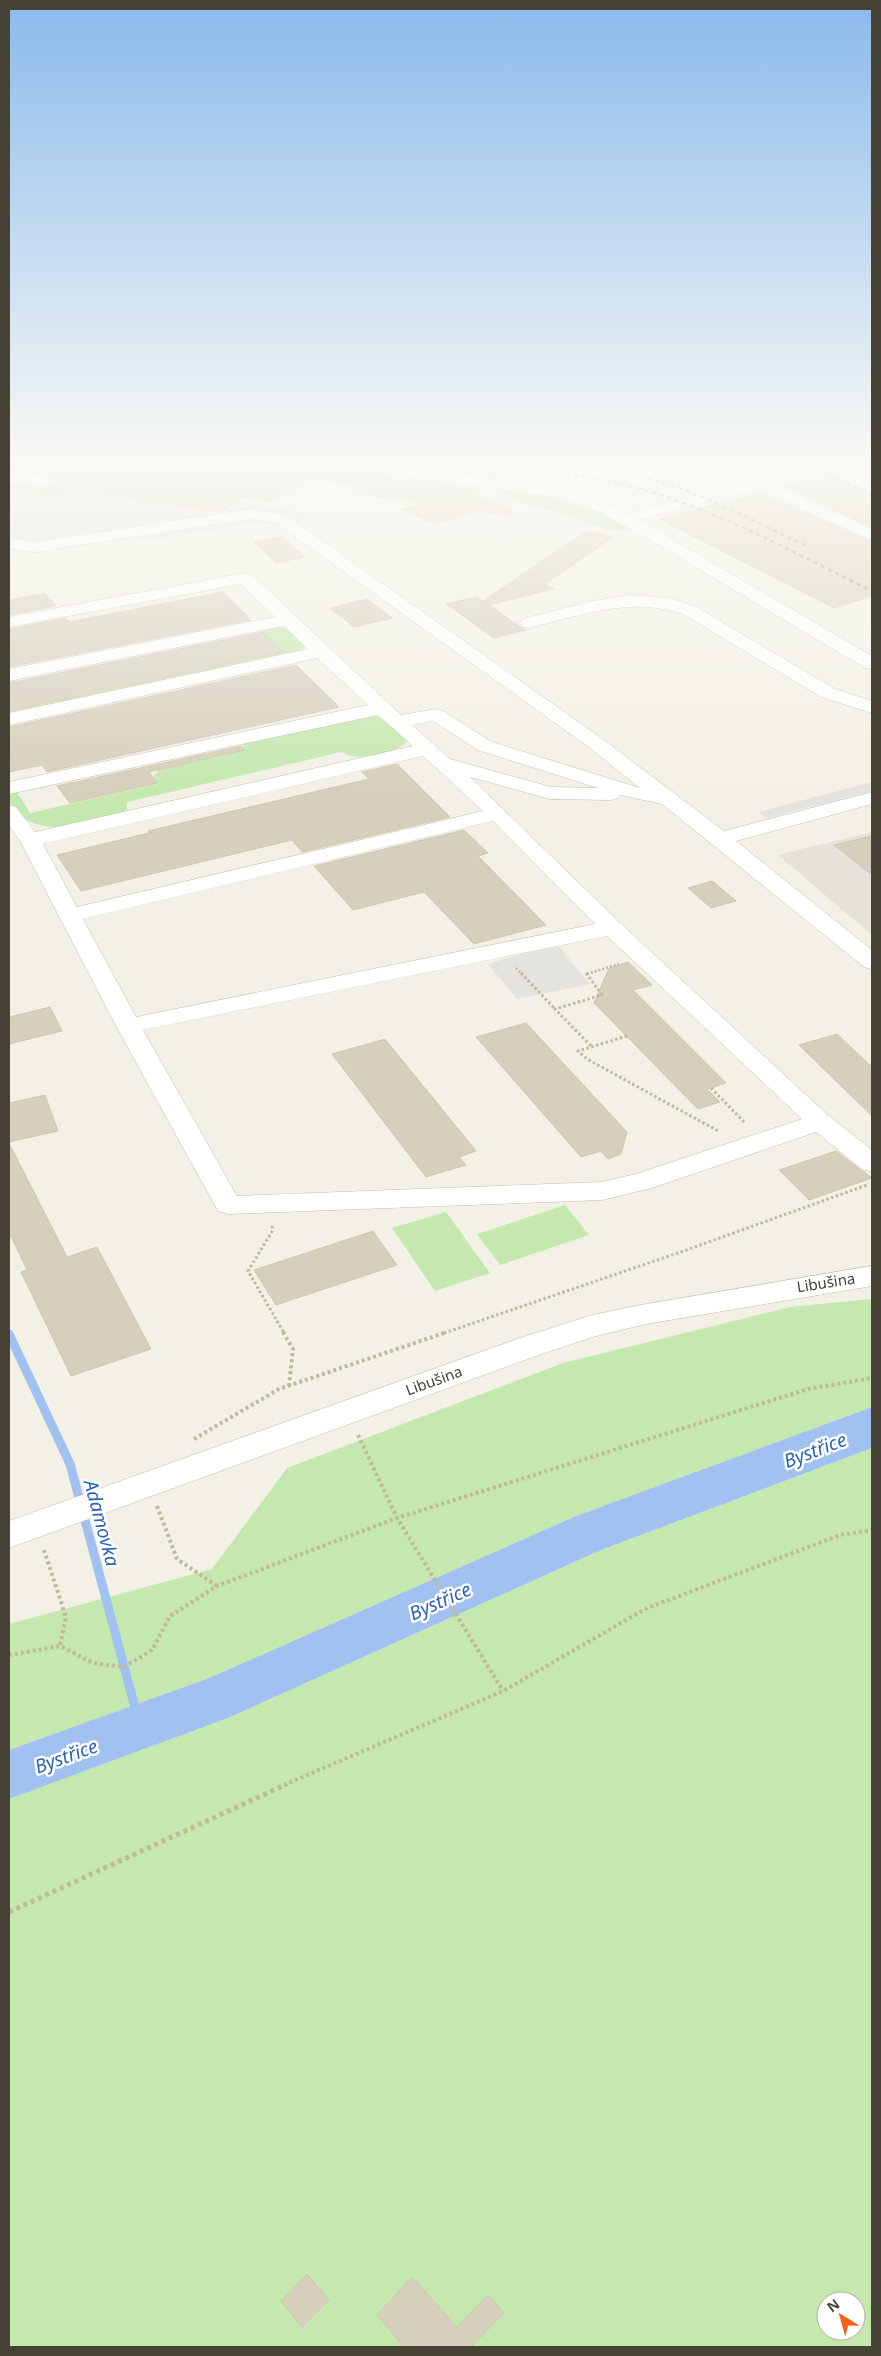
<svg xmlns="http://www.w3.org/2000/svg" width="881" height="2356" font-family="'Noto Sans',sans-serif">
<rect width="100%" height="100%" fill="#f3f1e6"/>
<g fill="#e5e2db">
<polygon points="9,468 303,512 312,518 280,525 260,523 148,540 143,536 35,553 9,550"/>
<polygon points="872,832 872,935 778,855"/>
</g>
<g fill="#c4e8ae" fill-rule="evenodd">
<path d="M502 489 556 496 592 506 632 529C611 537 577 518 557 512 537 506 517 503 499 493V491Z"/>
<polygon points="280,627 289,628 308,645 297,653 288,656 9,714 9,704 279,648 259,628"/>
<path d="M374 716 384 718 408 740C398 754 355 763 342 752L127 802V809L121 813C92 821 58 835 29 821 21 817 15 808 9 802V794L16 791 30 813 158 784 154 776 159 770 244 750 243 746 245 741Z"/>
<polygon points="565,1205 589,1235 500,1265 477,1234"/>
<polygon points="446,1212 490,1273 435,1291 392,1228"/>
<polygon points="872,1299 872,1407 576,1516 209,1678 9,1750 9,1624 212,1569 287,1468 563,1363 790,1307"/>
<path d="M872 1448V2347H9V1799L228 1718 601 1550ZM826 2301H856V2331H826Z"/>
</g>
<g fill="#e4e3de">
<polygon points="872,782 872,791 767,818 758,812"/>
<polygon points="557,944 590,984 517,999 488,964"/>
</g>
<polygon fill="#a1c2f1" points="872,1407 872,1448 601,1550 228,1718 9,1799 9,1750 209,1678 576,1516"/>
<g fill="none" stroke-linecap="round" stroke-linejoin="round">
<polyline stroke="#a1c2f1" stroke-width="9" points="9,1334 70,1464 137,1715"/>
</g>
<g fill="#d5cfbb" stroke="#d0c8ae">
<polygon points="9,464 68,464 90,467 95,464 342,464 351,471 481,489 476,494 512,509 511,516 479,511 435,525 401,509 422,503 351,493 359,486 305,478 275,502 241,497 222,512 60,488 67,499 9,490 9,483 48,489 58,483 48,475 9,469"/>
<polygon points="398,464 462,464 501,469 493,477"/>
<polygon points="872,464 872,479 851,470"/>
<polygon points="829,475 872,493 872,527 783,487"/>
<polygon points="761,493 872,542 872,596 834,608 659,519"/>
<polygon points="586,531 613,537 545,584 554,589 489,605 525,630 494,638 446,604 476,597 483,601"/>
<polygon points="282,537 305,557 276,563 254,542"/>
<polygon points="223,592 251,620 9,667 9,629 66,618 69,622"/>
<polygon points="45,593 56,606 9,615 9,600"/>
<polygon points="367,599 392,618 354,627 330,608"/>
<polygon points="263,632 284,652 9,711 9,683"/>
<polygon points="296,665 339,707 47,772 42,765 9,772 9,727"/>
<polygon points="241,746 245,750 149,772 158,783 70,803 57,786"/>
<polygon points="397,764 450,817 302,852 292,840 81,891 57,855 149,833 148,831 369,779 362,772"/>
<polygon points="464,830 488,853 478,856 546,925 474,944 424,892 353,910 314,866"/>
<polygon points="872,836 872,875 834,845"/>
<polygon points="712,881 716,884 736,901 711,908 688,888"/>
<polygon points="628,962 652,985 633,990 726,1083 707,1089 720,1102 698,1109 594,1003 609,968"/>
<polygon points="50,1007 62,1031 9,1044 9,1017"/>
<polygon points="526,1023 627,1132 621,1154 608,1159 601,1151 581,1157 476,1037"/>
<polygon points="837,1034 872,1067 872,1116 799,1045"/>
<polygon points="385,1039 476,1151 459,1157 466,1165 426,1177 332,1054"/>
<polygon points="45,1095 58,1131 9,1142 9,1103"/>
<polygon points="9,1143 67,1257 97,1247 151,1349 71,1376 21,1272 27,1270 9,1232"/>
<polygon points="836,1151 872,1178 809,1200 779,1170"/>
<polygon points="373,1231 397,1265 276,1305 254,1270"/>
<polygon points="307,2274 329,2300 302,2327 281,2301"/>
<polygon points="412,2277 457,2327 488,2295 504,2313 473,2345 475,2347 404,2347 377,2315"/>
</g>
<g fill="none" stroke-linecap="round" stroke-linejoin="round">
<defs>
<g id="minor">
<polygon points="344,464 384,464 555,488 580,464 596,464 570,491 607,504 626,514 742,483 684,467 682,464 708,464 759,479 813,464 833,464 872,481 872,491 824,471 773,485 872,529 872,540 757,489 639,520 872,656 872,669 865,668 635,531 595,510 557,497 351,469"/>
<polygon points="9,471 48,477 56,482 48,487 9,481"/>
<path d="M251 509 287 516 604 740 724 831 872 792V804L736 841 872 950V969L864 967 662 804 621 795 618 798 611 800 550 799 470 777 620 923 829 1116 872 1150V1172L862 1169 816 1132 652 1188 602 1200 228 1214 218 1211 116 1026 20 841 9 826V805L16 807 35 832 413 746 378 715 9 794V782L368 705 317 658 9 725V713L308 649 284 626 9 681V669L275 617 241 584 9 627V617L245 573 251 574 401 715 436 709 443 711 492 742 640 788 590 748 276 523 251 519 35 552 9 548V538L35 542ZM433 721 478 750 598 788 551 787 450 759 412 725ZM423 756 483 811 77 907 43 844ZM493 821 595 924 136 1017 83 919ZM607 936 802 1119 636 1174 602 1182 237 1196 143 1030Z"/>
<path d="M629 595 669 598 695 606 835 689 872 701V713L821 697 683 614C630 596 580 616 529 628L523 627 520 623 523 619 588 602Z"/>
<polygon points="872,1266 872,1286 646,1324 596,1336 536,1356 9,1548 9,1521 514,1340 592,1315 646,1304"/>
</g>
</defs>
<use href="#minor" stroke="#bfbba8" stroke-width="1"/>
<g stroke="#c1b999" stroke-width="2.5" stroke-dasharray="2 2" stroke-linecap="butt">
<polyline points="516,968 522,974"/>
<polyline points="587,974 619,964"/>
</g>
<g stroke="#c1b999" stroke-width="3" stroke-dasharray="2.5 2.5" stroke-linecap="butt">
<polyline points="521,973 555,1009"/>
<polyline points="586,973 602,995 555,1009 592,1047"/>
<polyline points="627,1036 578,1051 587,1059 720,1132"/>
<polyline points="711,1088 745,1123"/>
<polyline points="272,1226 273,1230 248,1271 284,1333"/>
<polyline points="444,1333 678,1253 867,1185"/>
</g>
<g stroke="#c1b999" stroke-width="4" stroke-dasharray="3 3" stroke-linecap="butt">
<polyline points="283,1332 293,1349 289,1386"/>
<polyline points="358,1435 397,1518 503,1691"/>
<polyline points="194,1439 279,1389 447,1332"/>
<polyline points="157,1506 177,1559 217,1586"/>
<polyline points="44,1550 66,1617 60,1646"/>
<polyline points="9,1655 60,1646 93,1663 124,1667 152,1650 170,1616 217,1586 397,1518 808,1389 872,1378"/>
<polyline points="284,1785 503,1691 645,1609 840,1535 872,1530"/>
</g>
<polyline stroke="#c1b999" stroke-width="5" stroke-dasharray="4 4" stroke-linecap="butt" points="9,1912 287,1784"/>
<use href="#minor" fill="#fff" fill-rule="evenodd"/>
<g stroke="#959595" stroke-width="2.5" stroke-dasharray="4 4" stroke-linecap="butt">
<path d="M495 464C541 472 589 475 634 487 718 510 795 553 872 591"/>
<path d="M577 464C612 470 648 477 682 489 724 505 764 526 805 545"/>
<polyline points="803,464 872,494"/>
</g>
</g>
<linearGradient id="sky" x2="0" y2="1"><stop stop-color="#8bbaec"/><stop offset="0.58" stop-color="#faf9f4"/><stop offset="1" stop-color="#faf9f4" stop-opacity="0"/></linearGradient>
<rect width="881" height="794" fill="url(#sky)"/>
<g text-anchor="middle" stroke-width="5" stroke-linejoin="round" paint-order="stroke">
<g font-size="15" fill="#464235" stroke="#fff">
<text transform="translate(826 1283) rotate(-9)" y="5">Libušina</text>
<text transform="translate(434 1381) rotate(-20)" y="5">Libušina</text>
</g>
<g font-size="19" font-style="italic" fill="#2d63b3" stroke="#fff">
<text transform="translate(815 1450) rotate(-21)" y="7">Bystřice</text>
<text transform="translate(102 1523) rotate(75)" y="7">Adamovka</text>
<text transform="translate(440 1601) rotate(-24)" y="7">Bystřice</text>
<text transform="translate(66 1756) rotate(-20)" y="7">Bystřice</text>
</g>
</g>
<rect width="881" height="2356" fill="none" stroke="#464235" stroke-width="20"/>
<g transform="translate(841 2316) rotate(323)"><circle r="24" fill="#ffffff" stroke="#b5b3ae"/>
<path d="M0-4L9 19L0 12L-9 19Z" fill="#fc5f14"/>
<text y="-8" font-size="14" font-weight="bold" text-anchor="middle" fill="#464235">N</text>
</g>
</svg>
